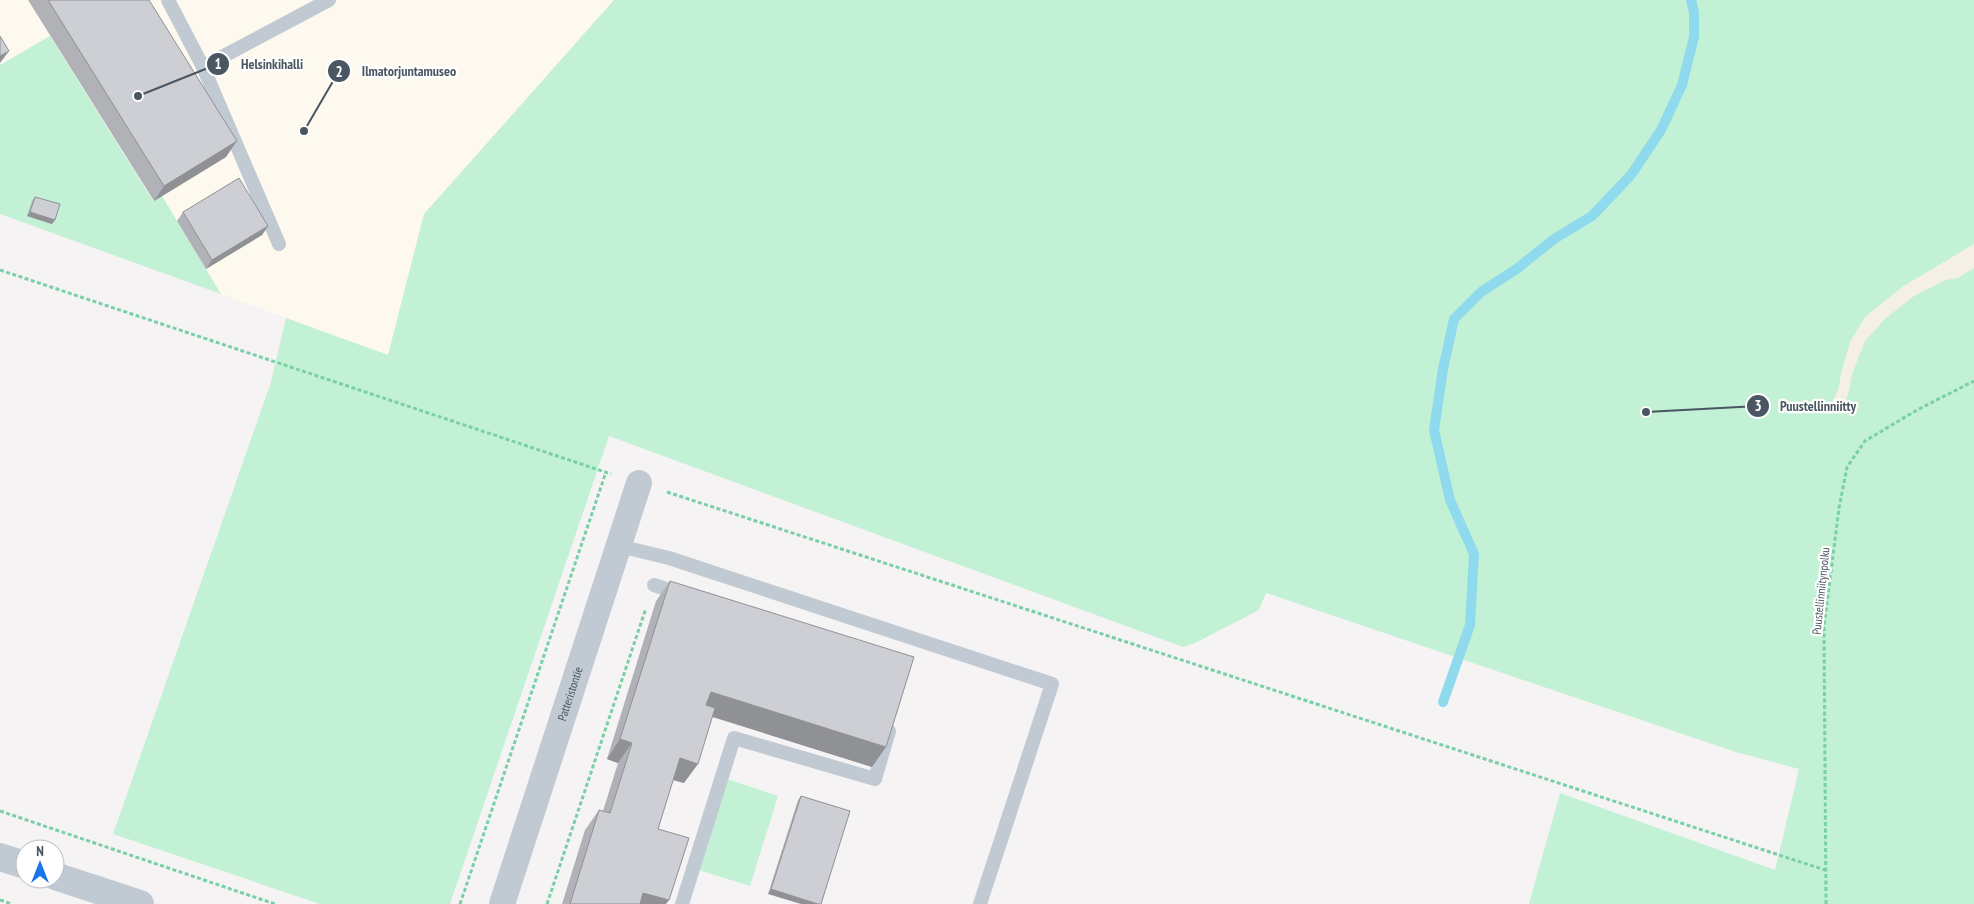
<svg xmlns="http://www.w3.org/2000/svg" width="1974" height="904" font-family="'PT Sans Narrow',sans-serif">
<rect width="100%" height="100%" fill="#f5f3f3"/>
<polygon fill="#fdf9ef" points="0,0 614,0 424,214 388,356 221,294 162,197 154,201 50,37 0,65"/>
<g fill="#c3f1d5">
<polygon points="614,0 1974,0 1974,904 1529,904 1560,793 1775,870 1799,769 1736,752 1266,593 1259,610 1195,643 1183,647 609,436 450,904 320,904 113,834 271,382 286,318 388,355 424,214"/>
<polygon points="50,36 153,201 162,196 221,294 0,214 0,65"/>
<polygon points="721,777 778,796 750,886 692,868"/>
</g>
<polygon fill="#f5f0e5" points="1974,244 1974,268 1958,278 1946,280 1914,296 1886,318 1865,341 1852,374 1849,391 1842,411 1830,406 1838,390 1842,370 1850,342 1865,317 1902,287"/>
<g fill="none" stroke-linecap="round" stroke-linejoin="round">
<polyline stroke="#90daee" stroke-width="10" points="1443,702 1470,625 1474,554 1450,500 1434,430 1443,369 1454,319 1481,292 1518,268 1554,239 1592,216 1631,175 1661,130 1682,85 1694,37 1694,12 1691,0"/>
<g stroke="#7ad0a6" stroke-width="3" stroke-dasharray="4 2.5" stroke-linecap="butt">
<polyline points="0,270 611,474"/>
<polyline points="667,492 1825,870"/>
<polyline points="0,811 275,904"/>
<polyline points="0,900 12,904"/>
<polyline points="460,904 606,472"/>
<polyline points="547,904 646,608"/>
<polyline points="1826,904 1824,627 1839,508 1847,467 1865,441 1917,410 1974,381"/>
</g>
<g stroke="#c1cad2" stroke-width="14">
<polyline points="168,0 203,67 279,244"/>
<polyline points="203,67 329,0"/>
<polyline points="619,546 669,558 1052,684 980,904"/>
<polyline points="654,585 681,594"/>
<polyline points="682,904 734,738 875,779 889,731"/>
</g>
<path stroke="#c1cad2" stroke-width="26" id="s1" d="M502 904 639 483"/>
<g stroke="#c1cad2" stroke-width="28">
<polyline points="0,857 25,865"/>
<polyline points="55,876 140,904"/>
</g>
</g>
<g fill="#b0b2b7">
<polygon points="28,0 149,0 226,157 154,201"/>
<polygon points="35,197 52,224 27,216 32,201"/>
<polygon points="183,212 268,226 262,235 206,269 177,221"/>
<polygon points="670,581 872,767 713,717 684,783 673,780 658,829 666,904 562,904 585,830 599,810 603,811 618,763 607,759 656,601"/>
<polygon points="801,796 850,811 768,894 798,800"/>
</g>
<g fill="#909195">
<polygon points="9,51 0,63 0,56"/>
<polygon points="237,141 226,157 154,201 164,186"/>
<polygon points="30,212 55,220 52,224 27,216"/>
<polygon points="268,226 262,235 206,269 212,260"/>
<polygon points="711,692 886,747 872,767 697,712"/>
<polygon points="620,739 632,743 618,763 607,759"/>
<polygon points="680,758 698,764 684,783 666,778"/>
<polygon points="771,889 818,904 801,904 768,894"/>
<polygon points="643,893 669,900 666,904 635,904"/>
</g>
<g fill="#cdcfd5" stroke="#909195">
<polygon points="48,0 149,0 237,141 164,186"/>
<polygon points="0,36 9,51 0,56"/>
<polygon points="239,178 268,226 212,260 183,212"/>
<polygon points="35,197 60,204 55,220 30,212"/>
<polygon points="670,581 914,657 886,747 711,692 706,705 715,708 698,764 680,758 658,829 689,838 669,900 643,893 640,904 570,904 599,810 610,813 632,743 620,739"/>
<polygon points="801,796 850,811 821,904 818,904 771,889"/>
</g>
<g text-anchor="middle" stroke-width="4.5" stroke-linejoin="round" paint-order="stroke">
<g font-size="12" fill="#4a5661" stroke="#fff">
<text transform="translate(1821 591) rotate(-84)" y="4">Puustellinniitynpolku</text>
<text dy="4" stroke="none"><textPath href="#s1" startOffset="221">Patteristontie</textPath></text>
</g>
</g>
<path fill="none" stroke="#4a5661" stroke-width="2" d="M138 96L218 64M304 131L339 71M1646 412L1758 406"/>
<g fill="#4a5661" stroke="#fff" stroke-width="2">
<circle cx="138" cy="96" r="5"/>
<circle cx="304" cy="131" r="5"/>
<circle cx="1646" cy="412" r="5"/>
<circle cx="218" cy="64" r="12"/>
<circle cx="339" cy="71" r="12"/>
<circle cx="1758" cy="406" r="12"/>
</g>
<g font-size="15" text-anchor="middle" font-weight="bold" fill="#fff">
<text x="218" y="69">1</text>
<text x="339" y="77">2</text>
<text x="1758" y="411">3</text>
</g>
<g font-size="14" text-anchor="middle" font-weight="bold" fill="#4a5661" stroke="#fff" stroke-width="4.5" stroke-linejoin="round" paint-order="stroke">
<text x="272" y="69">Helsinkihalli</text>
<text x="409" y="76">Ilmatorjuntamuseo</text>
<text x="1818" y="411">Puustellinniitty</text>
</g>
<g transform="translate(40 864)"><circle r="24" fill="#ffffff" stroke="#b7bbc0"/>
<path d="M0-4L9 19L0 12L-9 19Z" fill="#1a73e8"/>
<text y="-8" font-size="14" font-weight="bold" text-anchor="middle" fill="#4a5661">N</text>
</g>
</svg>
